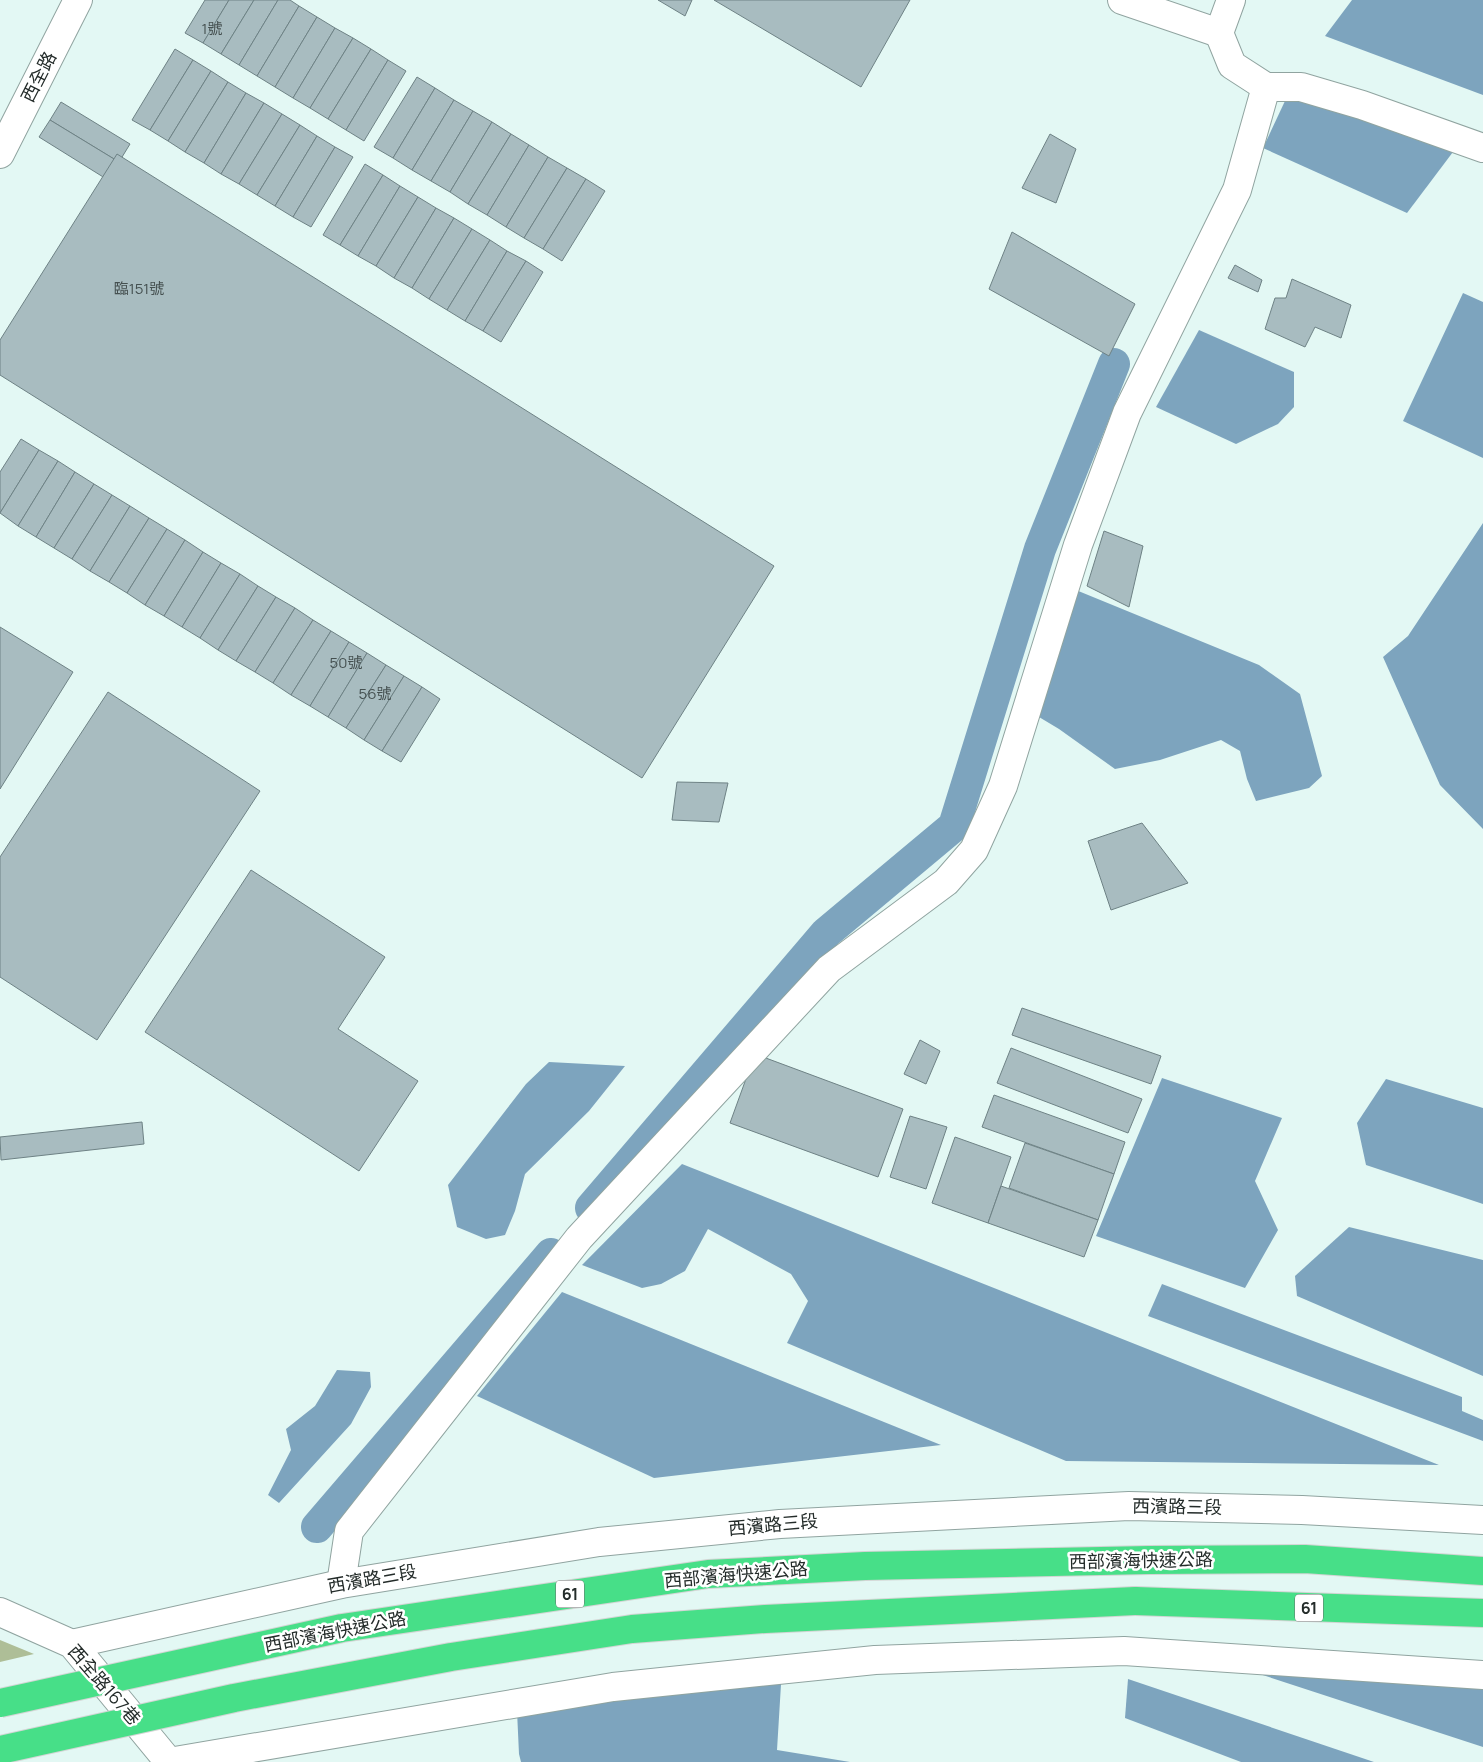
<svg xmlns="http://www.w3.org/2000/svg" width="1483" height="1762" font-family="Manrope,'Noto Sans TC',sans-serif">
<rect width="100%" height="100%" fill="#e3f8f4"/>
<polygon fill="#aebe97" points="0,1640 34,1654 0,1662"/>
<g fill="#7da4be">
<polygon points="1352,0 1483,0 1483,95 1325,36"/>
<polygon points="1292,86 1459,144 1407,213 1263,148"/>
<polygon points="1463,293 1483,302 1483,458 1403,421"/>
<polygon points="1199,330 1294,372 1294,407 1278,424 1236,444 1156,407"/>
<polygon points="1483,523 1483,829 1440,785 1383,657 1408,636"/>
<polygon points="1071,588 1259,665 1300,694 1322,776 1309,788 1256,801 1247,779 1240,751 1221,740 1160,760 1115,769 1059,729 1034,714"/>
<polygon points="549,1062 625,1066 589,1111 525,1174 515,1211 505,1235 486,1239 457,1227 448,1185 526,1084"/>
<polygon points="1162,1078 1282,1118 1255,1181 1278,1230 1245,1288 1096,1236"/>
<polygon points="1386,1079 1483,1108 1483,1204 1366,1165 1357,1123"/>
<polygon points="682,1164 1439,1465 1066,1461 787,1343 808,1301 791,1274 708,1229 685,1271 661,1284 642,1288 582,1265"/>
<polygon points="1349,1227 1483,1260 1483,1376 1297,1296 1295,1276"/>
<polygon points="1162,1284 1462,1397 1462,1411 1483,1420 1483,1441 1148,1316"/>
<polygon points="562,1292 941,1445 654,1478 477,1396"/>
<polygon points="337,1370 370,1372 371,1387 351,1424 279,1503 268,1495 291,1450 286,1429 315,1406"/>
<polygon points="1229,1664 1483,1673 1483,1747"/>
<polygon points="782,1668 777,1750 850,1762 521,1762 519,1754 517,1711"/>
<polygon points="1128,1679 1374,1762 1241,1762 1125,1718"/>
</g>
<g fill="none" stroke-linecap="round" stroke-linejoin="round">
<g stroke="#7da4be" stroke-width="32">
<polyline points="591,1208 826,933 954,826 1040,549 1114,364"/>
<polyline points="317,1527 551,1254"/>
</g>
</g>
<g fill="#a8bcc0" stroke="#6e8285">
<polygon points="205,0 229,0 203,43 185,33"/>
<polygon points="229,0 254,0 221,54 203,43"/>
<polygon points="254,0 278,0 239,65 221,54"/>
<polygon points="278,0 290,0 299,6 257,76 239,65"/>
<polygon points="658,0 692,0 685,16"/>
<polygon points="714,0 910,0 861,87"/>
<polygon points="299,6 317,17 275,87 257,76"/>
<polygon points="317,17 335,28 293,98 275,87"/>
<polygon points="335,28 353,38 310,108 293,98"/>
<polygon points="353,38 371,49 328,119 310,108"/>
<polygon points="175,49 193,60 150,130 132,120"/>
<polygon points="371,49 388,60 346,130 328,119"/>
<polygon points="193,60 211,71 168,141 150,130"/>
<polygon points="388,60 406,71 364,141 346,130"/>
<polygon points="211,71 228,82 185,152 168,141"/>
<polygon points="417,77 435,88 393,158 374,147"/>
<polygon points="228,82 246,93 204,163 185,152"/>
<polygon points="435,88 454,100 412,170 393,158"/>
<polygon points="246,93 264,103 221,174 204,163"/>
<polygon points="454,100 473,111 431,181 412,170"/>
<polygon points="61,102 130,144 119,162 50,120"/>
<polygon points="264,103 282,114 239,184 221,174"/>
<polygon points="473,111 492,122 450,192 431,181"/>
<polygon points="282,114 300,125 257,195 239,184"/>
<polygon points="50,120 119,162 108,180 39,137"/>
<polygon points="492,122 511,134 468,204 450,192"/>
<polygon points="300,125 317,136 275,206 257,195"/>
<polygon points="511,134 529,145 487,215 468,204"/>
<polygon points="1050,134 1076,149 1056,203 1022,188"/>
<polygon points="317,136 335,147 293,217 275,206"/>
<polygon points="529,145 548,157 506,227 487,215"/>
<polygon points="335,147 353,157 311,227 293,217"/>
<polygon points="117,154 774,566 642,778 0,375 0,340"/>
<polygon points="548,157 567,168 524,238 506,227"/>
<polygon points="365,164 383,175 340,245 323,235"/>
<polygon points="567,168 586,179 543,249 524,238"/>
<polygon points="383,175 400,186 358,256 340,245"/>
<polygon points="586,179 605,191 562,261 543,249"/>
<polygon points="400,186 418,197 376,266 358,256"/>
<polygon points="418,197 436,208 394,278 376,266"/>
<polygon points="436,208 454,218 412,288 394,278"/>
<polygon points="454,218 472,229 429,299 412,288"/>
<polygon points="472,229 490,240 447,310 429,299"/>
<polygon points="1012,232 1135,304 1109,356 989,289"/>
<polygon points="490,240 507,251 465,321 447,310"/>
<polygon points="507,251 526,261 483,331 465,321"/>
<polygon points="526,261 543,272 501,342 483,331"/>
<polygon points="1235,265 1262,280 1258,292 1228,278"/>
<polygon points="1292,279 1351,305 1341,338 1315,327 1305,347 1265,329 1275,298 1286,298"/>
<polygon points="21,439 39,450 0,513 0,472"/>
<polygon points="39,450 58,461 18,526 0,513"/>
<polygon points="58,461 75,472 36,537 18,526"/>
<polygon points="75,472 94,484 54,548 36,537"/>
<polygon points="94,484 112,495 72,559 54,548"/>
<polygon points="112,495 130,506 90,571 72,559"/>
<polygon points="130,506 149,518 109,582 90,571"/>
<polygon points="149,518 167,529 127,593 109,582"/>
<polygon points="167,529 185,540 145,605 127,593"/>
<polygon points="1104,531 1143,546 1129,607 1087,586"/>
<polygon points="185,540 203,552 164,616 145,605"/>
<polygon points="203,552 221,563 182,627 164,616"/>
<polygon points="221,563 240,574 200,638 182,627"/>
<polygon points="240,574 258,586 218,650 200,638"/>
<polygon points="258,586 276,597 236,661 218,650"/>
<polygon points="276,597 295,608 255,672 236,661"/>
<polygon points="295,608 313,620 273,683 255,672"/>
<polygon points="313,620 331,631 291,695 273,683"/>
<polygon points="0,627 73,672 0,789"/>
<polygon points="331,631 349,642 310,706 291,695"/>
<polygon points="349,642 367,653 328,717 310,706"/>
<polygon points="367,653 386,665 346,728 328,717"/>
<polygon points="386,665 404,676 364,740 346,728"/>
<polygon points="404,676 422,687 382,751 364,740"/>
<polygon points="422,687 440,699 401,762 382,751"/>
<polygon points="108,692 260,791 97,1040 0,977 0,857"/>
<polygon points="677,782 728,783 719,822 672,820"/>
<polygon points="1142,823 1188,883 1111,910 1088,841"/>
<polygon points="251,870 385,957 338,1029 418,1081 359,1171 145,1032"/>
<polygon points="1022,1008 1161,1056 1151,1084 1012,1035"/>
<polygon points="920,1040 940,1051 926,1084 904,1074"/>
<polygon points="1011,1048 1142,1099 1128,1133 997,1083"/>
<polygon points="755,1054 903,1109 878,1177 730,1123"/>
<polygon points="994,1095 1125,1142 1114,1174 982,1127"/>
<polygon points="910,1116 947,1127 926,1189 890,1177"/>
<polygon points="142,1122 144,1144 1,1160 0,1137"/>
<polygon points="955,1137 1011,1157 988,1223 932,1203"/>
<polygon points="1025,1143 1114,1174 1098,1220 1009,1188"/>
<polygon points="1001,1186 1098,1220 1084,1257 988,1223"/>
</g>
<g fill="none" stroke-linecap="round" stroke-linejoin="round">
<defs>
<g id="minor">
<polyline points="1122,0 1219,33"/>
<polyline points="1231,0 1219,33 1232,65 1266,87 1301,87 1362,105 1483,148"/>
<polyline points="0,154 78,0"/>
<polyline points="341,1584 349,1531 579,1238 829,969 946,882 974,850 1003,786 1078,545 1127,413 1237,190 1266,87"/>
<polyline points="0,1612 72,1644 169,1762"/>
<polyline points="72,1644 341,1584 599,1542 780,1524 1129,1506 1302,1510 1483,1520"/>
<polyline points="169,1762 613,1687 875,1660 1124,1651 1483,1675"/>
</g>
<g id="highway">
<polyline points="1149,1560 1305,1559 1483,1571"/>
<polyline points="1135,1601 1483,1613"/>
</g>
</defs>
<use href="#minor" stroke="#90a4a0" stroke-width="30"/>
<use href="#highway" stroke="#d3d5d4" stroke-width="30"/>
<use href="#minor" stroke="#fff" stroke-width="28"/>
<use href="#highway" stroke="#47df88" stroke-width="28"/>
<defs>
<g id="highway-bridge">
<polyline points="0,1703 342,1628 708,1574 865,1566 1149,1560"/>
<polyline points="0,1750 234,1698 451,1657 632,1629 765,1619 1135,1601"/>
</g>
</defs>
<use href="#highway-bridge" stroke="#d3d5d4" stroke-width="30" stroke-linecap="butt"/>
<use href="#highway-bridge" stroke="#47df88" stroke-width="28"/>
</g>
<g text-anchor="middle" stroke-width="5" stroke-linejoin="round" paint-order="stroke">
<g font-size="15" fill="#455050">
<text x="212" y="34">1號</text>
<text x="139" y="294">臨151號</text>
<text x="346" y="668">50號</text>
<text x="375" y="699">56號</text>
</g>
<g fill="#fff" stroke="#666b6a" stroke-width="1">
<rect x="556" y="1580.5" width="28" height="27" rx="4"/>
<rect x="1295" y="1594.5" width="28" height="27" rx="4"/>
</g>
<g font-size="16" font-weight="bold" fill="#242c2a">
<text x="570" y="1600">61</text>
<text x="1309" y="1614">61</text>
</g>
<g font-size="18" fill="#242c2a" stroke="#fff">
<text transform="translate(39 77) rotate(-63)" y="6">西全路</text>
<text transform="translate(1177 1507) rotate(1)" y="6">西濱路三段</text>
<text transform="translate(773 1525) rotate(-5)" y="6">西濱路三段</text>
<text transform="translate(1141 1561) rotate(-1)" y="6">西部濱海快速公路</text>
<text transform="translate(736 1575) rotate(-5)" y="6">西部濱海快速公路</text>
<text transform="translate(372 1579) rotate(-10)" y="6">西濱路三段</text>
<text transform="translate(335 1632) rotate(-11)" y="6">西部濱海快速公路</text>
<text transform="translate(104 1685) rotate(49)" y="6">西全路167巷</text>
</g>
</g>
</svg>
